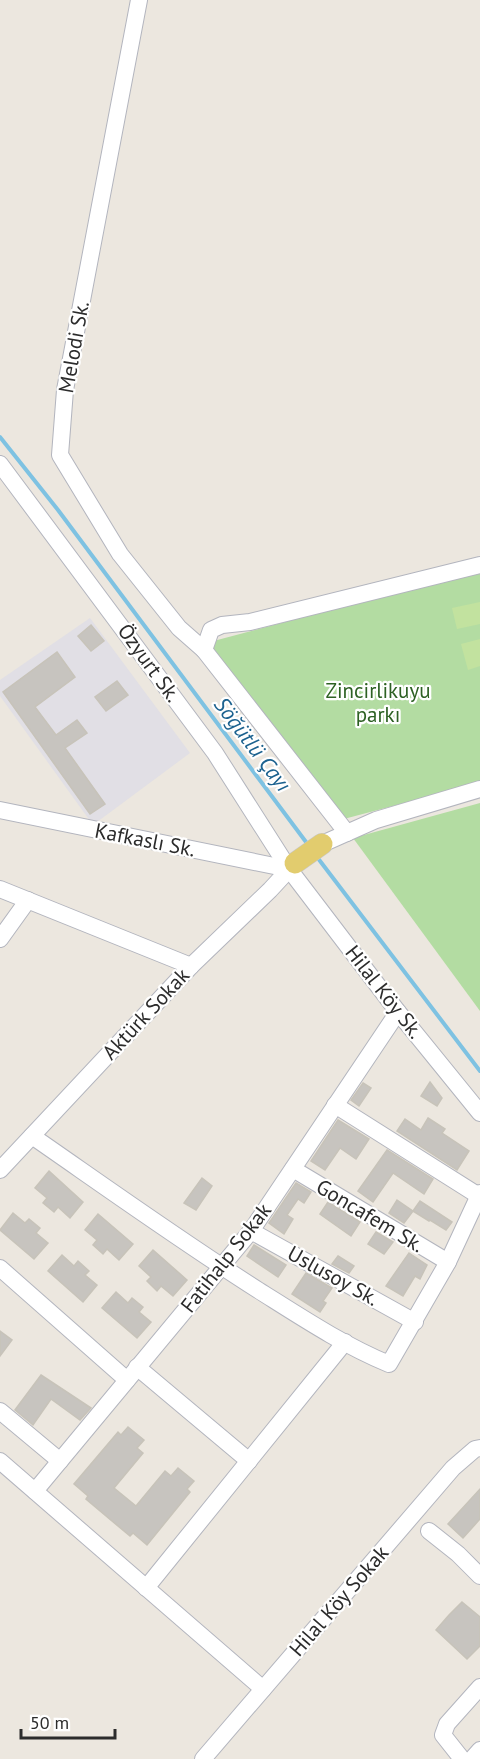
<svg xmlns="http://www.w3.org/2000/svg" width="480" height="1759" font-family="'PT Sans',sans-serif">
<rect width="100%" height="100%" fill="#ece7df"/>
<polygon fill="#e1dfe5" points="90,618 190,753 93,825 0,696 0,680"/>
<g fill="#b3dca2">
<polygon points="480,570 480,783 340,820 206,643"/>
<polygon points="480,803 480,1011 353,838"/>
</g>
<g fill="#c2e29f">
<polygon points="480,602 480,624 457,629 452,608"/>
<polygon points="480,639 480,666 468,670 461,644"/>
</g>
<g fill="none" stroke-linecap="round" stroke-linejoin="round">
<g stroke="#7ec2e2" stroke-width="4">
<polyline points="0,437 58,510 309,846"/>
<polyline points="317,857 480,1071"/>
</g>
</g>
<g fill="#c7c4bf" stroke="#c7c3b9" stroke-width="1.5">
<polygon points="91,625 104,641 91,651 78,636"/>
<polygon points="57,652 75,677 35,707 56,735 77,720 87,733 65,748 105,804 90,814 3,692"/>
<polygon points="117,681 128,695 106,711 95,697"/>
<polygon points="430,1082 442,1098 437,1106 421,1096"/>
<polygon points="363,1083 371,1088 359,1106 351,1100"/>
<polygon points="428,1118 445,1129 442,1133 469,1151 457,1170 397,1131 405,1119 421,1130"/>
<polygon points="338,1120 369,1139 356,1159 340,1148 325,1170 311,1161"/>
<polygon points="387,1150 433,1179 424,1194 393,1173 373,1202 358,1191"/>
<polygon points="49,1171 83,1202 70,1218 58,1207 54,1212 43,1203 47,1198 35,1188"/>
<polygon points="202,1178 212,1186 196,1210 184,1203"/>
<polygon points="296,1183 311,1192 304,1203 298,1199 287,1215 293,1219 284,1234 269,1223"/>
<polygon points="397,1200 413,1211 420,1201 452,1222 446,1230 430,1220 429,1221 413,1211 404,1223 389,1213"/>
<polygon points="328,1202 360,1222 351,1236 320,1214"/>
<polygon points="13,1213 25,1223 29,1219 40,1228 36,1233 48,1243 34,1259 0,1230"/>
<polygon points="98,1214 133,1244 119,1260 107,1249 103,1254 93,1245 97,1240 85,1230"/>
<polygon points="376,1232 393,1242 384,1254 368,1244"/>
<polygon points="254,1245 286,1265 278,1277 247,1256"/>
<polygon points="153,1250 187,1280 173,1296 161,1286 157,1291 147,1281 151,1277 139,1266"/>
<polygon points="409,1253 427,1265 420,1279 415,1276 403,1296 386,1286"/>
<polygon points="62,1255 74,1266 78,1261 89,1271 85,1275 97,1285 83,1302 48,1271"/>
<polygon points="338,1256 354,1266 349,1273 332,1264"/>
<polygon points="306,1273 332,1288 323,1301 326,1303 320,1312 292,1294"/>
<polygon points="116,1292 128,1303 132,1298 143,1307 139,1312 151,1322 137,1338 102,1308"/>
<polygon points="0,1331 12,1340 0,1356"/>
<polygon points="41,1375 91,1408 80,1420 51,1399 33,1425 15,1410"/>
<polygon points="128,1427 144,1440 137,1448 143,1453 114,1488 136,1506 165,1471 171,1476 178,1468 194,1481 187,1489 190,1492 147,1545 133,1533 130,1536 106,1516 86,1499 88,1496 74,1484 118,1432 121,1435"/>
<polygon points="480,1489 480,1519 463,1538 448,1524"/>
<polygon points="462,1602 480,1617 480,1646 467,1659 436,1630 449,1615"/>
</g>
<g fill="none" stroke-linecap="round" stroke-linejoin="round">
<defs>
<g id="minor">
<polyline points="139,0 65,390 60,455 120,554 179,628 204,650"/>
<polyline points="0,464 215,753 289,869 398,1012 480,1113"/>
<polyline points="0,810 289,869"/>
<polyline points="347,833 204,650 211,630 222,625 250,622 480,565"/>
<polyline points="322,844 376,820 480,789"/>
<polyline points="0,889 191,966"/>
<polyline points="0,939 28,900"/>
<polyline points="335,1105 479,1196"/>
<path d="M32 1136C107 1188 181 1241 258 1290 301 1317 343 1345 389 1364L448 1262 480 1193"/>
<polyline points="293,1169 448,1262"/>
<polyline points="0,1170 191,966 270,890 295,863"/>
<polyline points="251,1231 415,1322"/>
<polyline points="0,1268 127,1380"/>
<polyline points="137,1367 249,1461"/>
<polyline points="0,1411 60,1461"/>
<polyline points="0,1461 263,1689"/>
<polyline points="35,1491 251,1231 398,1012"/>
<polyline points="429,1531 458,1554 480,1576"/>
<polyline points="146,1588 345,1342"/>
<polyline points="203,1759 453,1468 475,1449 480,1448"/>
<polyline points="462,1759 443,1735 447,1724 480,1687"/>
<polyline points="472,1759 480,1750"/>
</g>
<polyline id="major" points="295,863 322,844"/>
</defs>
<use href="#minor" stroke="#b3b5be" stroke-width="18"/>
<use href="#major" stroke="#c8c8c8" stroke-width="22"/>
<use href="#minor" stroke="#fff" stroke-width="16"/>
<use href="#major" stroke="#e2cc6e" stroke-width="21"/>
</g>
<g text-anchor="middle" stroke-width="4.5" stroke-linejoin="round" paint-order="stroke">
<g font-size="21" fill="#2c2c2c" stroke="#fff">
<text transform="translate(74 347) rotate(-80)" y="7">Melodi Sk.</text>
<text transform="translate(149 663) rotate(54)" y="7">Özyurt Sk.</text>
<text transform="translate(145 840) rotate(11)" y="7">Kafkaslı Sk.</text>
<text transform="translate(384 992) rotate(52)" y="7">Hilal Köy Sk.</text>
<text transform="translate(146 1014) rotate(-47)" y="7">Aktürk Sokak</text>
<text transform="translate(370 1216) rotate(31)" y="7">Goncafem Sk.</text>
<text transform="translate(226 1258) rotate(-52)" y="7">Fatihalp Sokak</text>
<text transform="translate(333 1276) rotate(29)" y="7">Uslusoy Sk.</text>
<text transform="translate(339 1601) rotate(-49)" y="7">Hilal Köy Sokak</text>
</g>
<g font-size="21" fill="#2d6123" stroke="#fff">
<text x="378" y="698">Zincirlikuyu<tspan x="378" dy="24">parkı</tspan></text>
</g>
<g font-size="22" font-style="italic" fill="#1c628f" stroke="#fff">
<text transform="translate(253 744) rotate(53)" y="8">Söğütlü Çayı</text>
</g>
</g>
<path d="M21 1729v9h94v-9" fill="none" stroke="#2c2c2c" stroke-width="3"/>
<text x="30" y="1729" font-size="18" fill="#2c2c2c" stroke="#ffffff" stroke-width="4.5" paint-order="stroke">50 m</text>
</svg>
